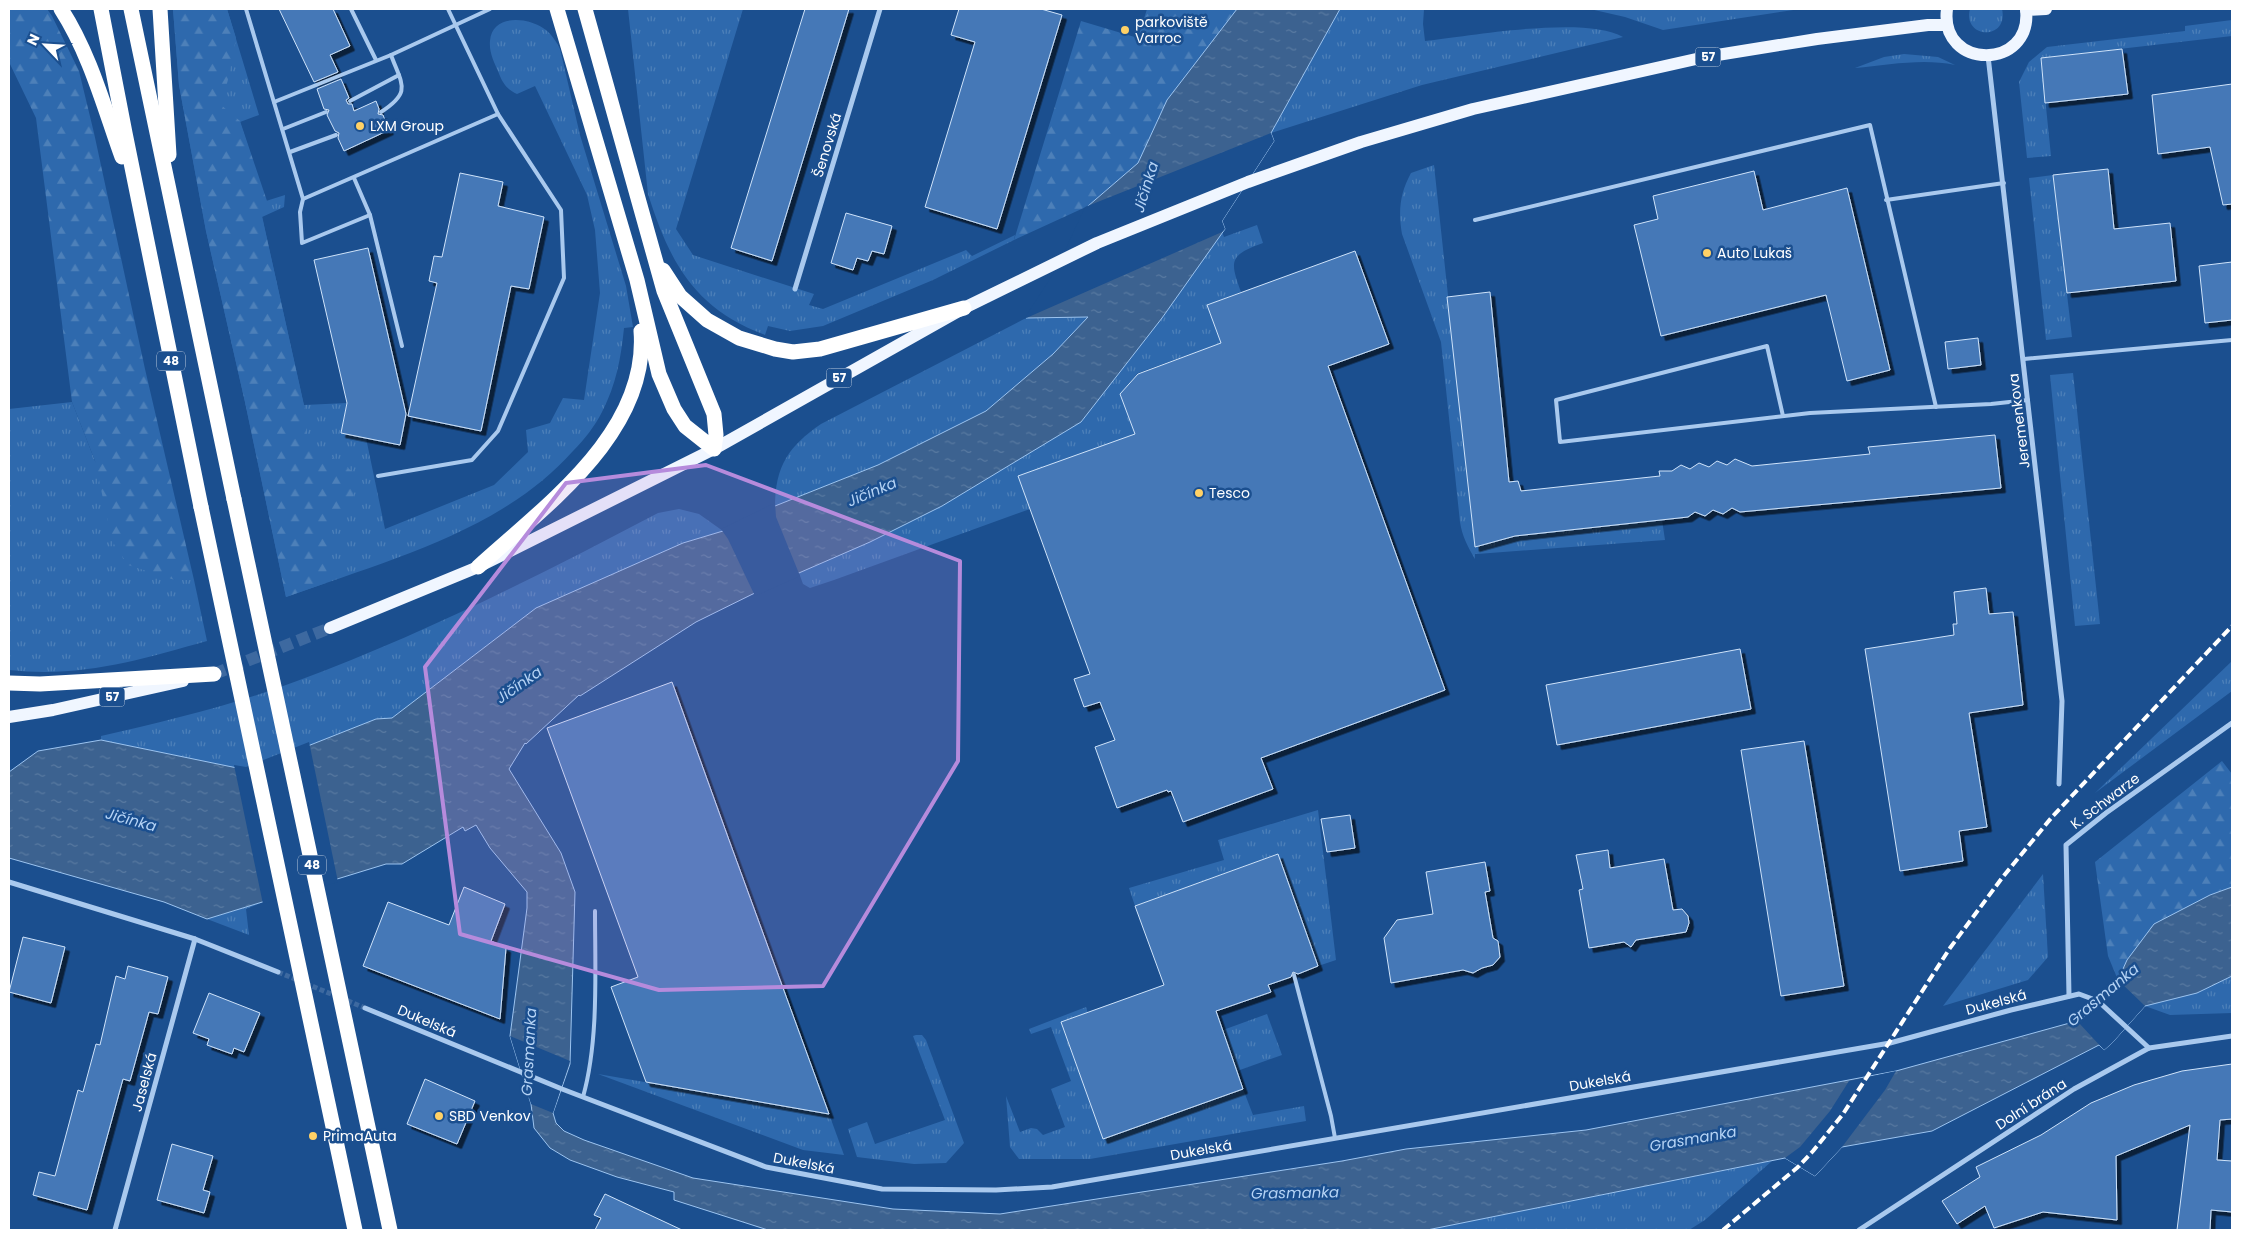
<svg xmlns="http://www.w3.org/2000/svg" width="2241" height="1239" font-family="Poppins,sans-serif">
<defs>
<pattern id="grass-tufts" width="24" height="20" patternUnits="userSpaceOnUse" patternTransform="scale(1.25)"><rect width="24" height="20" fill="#2e69ad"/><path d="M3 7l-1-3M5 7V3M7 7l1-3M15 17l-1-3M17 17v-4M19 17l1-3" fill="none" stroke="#4d80b9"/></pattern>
<pattern id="forest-firs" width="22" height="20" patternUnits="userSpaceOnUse" patternTransform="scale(1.25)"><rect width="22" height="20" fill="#2e69ad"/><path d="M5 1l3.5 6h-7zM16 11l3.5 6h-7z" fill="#4d80b9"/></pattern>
<pattern id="water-ripples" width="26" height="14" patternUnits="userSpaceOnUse" patternTransform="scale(1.25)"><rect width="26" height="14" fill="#3c6290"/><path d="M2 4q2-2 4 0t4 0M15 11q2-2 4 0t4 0" fill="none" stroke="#597aa1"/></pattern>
<filter id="shadow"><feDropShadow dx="4.5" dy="4.5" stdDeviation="0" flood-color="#0009"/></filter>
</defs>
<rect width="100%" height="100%" fill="#1b4f8f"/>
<g fill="url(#grass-tufts)">
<path d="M173 9H227L259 115 240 122 266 201 285 195 284 207 262 217 304 405 347 403 341 433 366 438 385 529 494 485 528 452 526 430 550 423 563 398 584 400 600 293 595 230 587 195 535 86 517 94C506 89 502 82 498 71 494 62 489 52 490 41 492 14 527 17 543 28 551 33 556 41 560 49L580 135 626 286 633 327 624 328C621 358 616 385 602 412 595 426 584 440 573 451 501 532 385 561 286 597L245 402 206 231 179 85Z"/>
<path d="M628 9H743L676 229 693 255 814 294 809 305 823 309 966 250 972 256 1015 235 1014 240 933 280 823 326 790 331 768 326 765 335C694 308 670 263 648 194Z"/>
<path d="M1340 9H1424L1423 24 1425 41C1471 36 1585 15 1623 37L1422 85 1271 133Z"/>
<polygon points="1590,9 1800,9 1663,30 1625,17"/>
<path d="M1970 9H2002C2009 41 1962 39 1970 9Z"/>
<polygon points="2232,20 2232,36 2041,58 2051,156 2027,158 2019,82 2029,62 2047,47 2185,31 2185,26"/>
<path d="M1904 54 1938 57 1955 65C1923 58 1888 65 1855 68L1884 57Z"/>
<path d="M1434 165 1475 547 1532 532 1533 534 1662 520 1665 540 1477 554H1475V559C1468 547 1462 536 1460 522L1441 342 1402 234C1398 211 1400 193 1411 173Z"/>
<polygon points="2053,175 2072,337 2046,340 2029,178"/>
<path d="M1257 225 1263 243C1230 255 1229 260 1241 292L1207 305 1221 343 1138 373 1120 394 1135 434 1018 476 1030 509 834 580 810 588 803 584 799 573 870 542 942 506 1081 422 1162 318 1222 232 1224 237Z"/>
<path d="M1088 317 1053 354 986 411 878 465 775 506C775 466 789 446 821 424L1026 318Z"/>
<polygon points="2073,373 2100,624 2075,626 2050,375"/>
<path d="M72 402 95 461 175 580H194L207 641C139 660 81 678 9 670V409Z"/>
<path d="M679 509 699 514 723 531 683 543 536 608 392 718 376 719 247 770 101 740V736C167 721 233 705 297 681 422 635 540 575 658 513Z"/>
<polygon points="2232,661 2232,691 2095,793"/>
<polygon points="1318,810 1336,960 1318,966 1277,854 1135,906 1129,888 1224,860 1218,840"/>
<polygon points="2043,874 2048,957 2028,980 1943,1006"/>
<polygon points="263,902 246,909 249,935 207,919"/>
<polygon points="2232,976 2232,1013 2170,1015 2145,1006 2197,993"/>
<polygon points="1086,1007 1088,1013 1061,1023 1103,1139 1243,1089 1253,1115 1304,1106 1306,1121 1090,1159 1019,1159 1010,1147 1006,1096 1020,1132 1031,1128 1037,1129 1043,1135 1065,1127 1051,1089 1071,1081 1051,1027 1031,1034 1029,1029"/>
<polygon points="1267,1014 1282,1055 1237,1071 1223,1030"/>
<polygon points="916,1035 922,1035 926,1040 964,1143 946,1163 914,1164 857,1157 848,1129 867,1122 875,1144 945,1120 913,1036"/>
<polygon points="598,1074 829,1114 844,1155 803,1150"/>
<polygon points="1772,1161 1705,1220 1689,1230 1427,1230"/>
</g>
<g fill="url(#forest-firs)">
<polygon points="9,9 47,9 52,16 79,71 94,133 145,369 194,580 175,580 128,565 112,541 95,461 72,402 36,118 9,62"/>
<polygon points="173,9 227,9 236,38 229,76 221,105 240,121 267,201 262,216 304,406 308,446 332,457 359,476 351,504 330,518 326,583 286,597 245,402 206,231 179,85"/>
<polygon points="1147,9 1237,9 1167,100 1138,163 1088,206 1014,240 1081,21 1138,38"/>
<polygon points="2222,761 2232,774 2232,887 2210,895 2131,955 2118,980 2108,956 2095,862"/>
</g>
<polygon fill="url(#water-ripples)" stroke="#9cc4f0" points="1237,9 1340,9 1271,133 1274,141 1222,221 1225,229 1162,318 1081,422 942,506 870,542 769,586 696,622 580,696 579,695 526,744 525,743 509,769 561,853 575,892 570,1064 553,1113 556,1123 564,1131 584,1140 693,1178 893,1209 1000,1214 1342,1161 1406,1149 1586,1130 1896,1071 2077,1021 2079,1023 2118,980 2127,960 2154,924 2210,895 2232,887 2232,976 2197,993 2145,1006 2112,1043 2104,1050 2099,1045 1932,1131 1842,1147 1815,1176 1785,1158 1427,1230 768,1230 674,1200 674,1192 617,1177 570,1160 550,1148 534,1128 531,1104 510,1036 527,908 527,892 490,848 476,825 465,831 463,827 402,864 386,864 207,919 164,902 9,858 9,772 38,751 101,740 247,770 376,719 392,718 536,608 683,543 723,531 775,506 878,465 986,411 1053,354 1088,317 1026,318 1059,269 1088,206 1138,163 1167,100"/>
<g fill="#1b4f8f">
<polygon points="1271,133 1274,141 1222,221 1225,229 1222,232 1024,319 1057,268 1085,207"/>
<polygon points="775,503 776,517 800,576 755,596 728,539 721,529"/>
<polygon points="309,742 338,882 263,904 234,765 246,767"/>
<polygon points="2118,980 2145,1006 2112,1043 2104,1050 2079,1023"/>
<polygon points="510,1036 570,1061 553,1113 531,1104"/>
<polygon points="1896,1071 1885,1090 1842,1147 1815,1176 1785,1158 1800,1147 1830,1111 1849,1081"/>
</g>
<g fill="#4478b7" stroke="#cfe3fa" filter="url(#shadow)">
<polygon points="279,9 333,9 350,46 330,55 338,72 314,82"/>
<polygon points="805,9 849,9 772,261 731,248"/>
<polygon points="959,9 1041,9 1062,15 997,229 925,207 975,42 951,35"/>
<polygon points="2122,49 2128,94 2045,103 2041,58"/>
<polygon points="341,79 349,98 346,100 348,104 352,104 354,111 376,101 379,109 378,114 383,115 389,130 344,151 338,138 339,133 335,131 327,115 329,110 324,109 317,89"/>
<polygon points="2232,84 2232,204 2223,205 2210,147 2158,154 2152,95"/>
<polygon points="2108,169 2114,229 2170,223 2176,281 2067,293 2053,175"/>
<polygon points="1754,171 1763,210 1847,188 1890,370 1847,381 1826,295 1661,336 1634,225 1658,219 1653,196"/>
<polygon points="460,173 503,182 498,206 544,217 529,289 511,286 481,431 408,416 437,283 429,281 434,256 442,257"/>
<polygon points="846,213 892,226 884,254 872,251 868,261 857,258 853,270 831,263"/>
<polygon points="368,248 406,414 400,445 341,433 347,403 314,260"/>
<polygon points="1355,251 1389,344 1328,366 1445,690 1261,758 1273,789 1183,822 1171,791 1168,792 1167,790 1117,808 1095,747 1115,740 1100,702 1084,707 1074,679 1090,674 1018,476 1135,434 1120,394 1138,374 1221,343 1207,305"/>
<polygon points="2232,262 2232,320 2205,323 2199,266"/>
<polygon points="1490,292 1509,482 1518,481 1521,491 1660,476 1659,471 1672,471 1681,465 1690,469 1699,463 1709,467 1717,461 1727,465 1735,459 1752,466 1870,454 1868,447 1995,435 2001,488 1740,512 1732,508 1723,514 1713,510 1705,516 1695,512 1688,517 1515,536 1475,547 1447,297"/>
<polygon points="1978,338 1981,365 1948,369 1945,342"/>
<polygon points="1986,588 1989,614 2013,612 2023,705 1969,713 1987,827 1959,831 1963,861 1900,871 1865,649 1954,635 1953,624 1957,624 1954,592"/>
<polygon points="1740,649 1751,709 1557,745 1546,685"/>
<polygon points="672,682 729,840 829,1114 646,1082 611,987 638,977 547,728"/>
<polygon points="1804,741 1844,986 1781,996 1741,750"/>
<polygon points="1350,815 1355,848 1327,852 1321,819"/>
<polygon points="1608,850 1610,868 1664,859 1673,910 1682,909 1688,916 1689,923 1686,932 1636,940 1631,947 1624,942 1589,948 1579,890 1583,889 1576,855"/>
<polygon points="1278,854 1318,966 1298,974 1293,972 1291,977 1268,985 1271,992 1216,1011 1243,1089 1103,1139 1061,1022 1164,985 1135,906"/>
<polygon points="1485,862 1490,891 1485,892 1493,938 1498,941 1500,957 1493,965 1482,968 1473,973 1463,970 1391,983 1384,938 1397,920 1433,914 1426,872"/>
<polygon points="464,887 505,904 491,941 506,948 500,1019 363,966 388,902 449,925"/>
<polygon points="23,937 65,947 51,1003 9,992"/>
<polygon points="128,966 168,977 158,1014 149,1012 130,1081 123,1079 87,1210 33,1195 39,1172 55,1176 78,1090 83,1092 96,1044 100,1045 116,976 125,979"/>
<polygon points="209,993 260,1013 244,1052 234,1048 232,1054 207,1045 209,1039 193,1033"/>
<polygon points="2232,1064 2232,1119 2220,1120 2217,1160 2232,1161 2232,1212 2211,1210 2210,1230 2177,1230 2190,1125 2116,1156 2117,1220 2043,1212 1994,1228 1985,1206 1957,1224 1942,1201 1980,1177 1976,1167 2041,1135 2091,1103 2134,1085 2182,1071"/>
<polygon points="425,1079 475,1101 457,1144 407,1124"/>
<polygon points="172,1144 213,1156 203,1190 210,1192 204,1213 157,1200"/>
<polygon points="605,1194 682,1230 595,1230 601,1218 594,1215"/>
</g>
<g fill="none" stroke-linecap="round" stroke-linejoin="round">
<polyline stroke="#3d69a0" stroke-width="5" stroke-dasharray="5 2.5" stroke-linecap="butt" points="278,972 365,1008"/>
<polyline stroke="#3d69a0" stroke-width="12" stroke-dasharray="12 6" stroke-linecap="butt" points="214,674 330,628"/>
<g stroke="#a9c9ee" stroke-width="4">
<polyline points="246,9 303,199 300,212 302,243 370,215"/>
<polyline points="351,9 376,60"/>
<polyline points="350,101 399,75"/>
<polyline points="274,102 391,55 490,9"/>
<path d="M381 112C412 92 402 85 391 55"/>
<polyline points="283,129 326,112"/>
<polyline points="290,152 336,135"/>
<polyline points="354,178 370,215 402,346"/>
<polyline points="303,199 498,114 448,9"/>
<polyline points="1886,200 2004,183"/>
<polyline points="1475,220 1870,125 1936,407"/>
<polyline points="2024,359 2232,340"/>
<polyline points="1783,416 1767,346 1556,400 1560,442 1810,413 1991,404 2028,400"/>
<polyline points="378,476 472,460 498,431 564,278 561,210 498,114"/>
<polyline points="1294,975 1331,1116 1335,1138"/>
<path d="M583 1097C599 1040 595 970 595 911"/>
</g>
<g stroke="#a9c9ee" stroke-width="5">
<polyline points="1988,56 2062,701 2059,784"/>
<polyline points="795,289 880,9"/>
<polyline points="9,882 195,939 278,972"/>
<polyline points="2069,996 2066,845 2106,813 2232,723"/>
<polyline points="365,1008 562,1089 766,1167 882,1189 996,1190 1052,1187 1890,1043 2011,1010 2079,994 2098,1001 2149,1048"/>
<polyline points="115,1230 195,939"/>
<polyline points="1859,1230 2074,1089 2149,1048 2232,1036"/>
</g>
<g stroke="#f0f6ff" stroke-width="12">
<path d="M1947 9C1939 70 2033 71 2026 9"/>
<polyline points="2026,10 2046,9"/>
<polyline points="330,628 478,567 714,449 964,308 1097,243 1248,182 1361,142 1473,109 1705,57 1817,39 1928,25 1947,25"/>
<polyline points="9,717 53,710 183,681"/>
</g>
<g stroke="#fff" stroke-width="15">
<path d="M61 9C90 54 104 107 122 157"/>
<polyline points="101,9 125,133 201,507"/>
<polyline points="131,9 234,499"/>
<polyline points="160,9 169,155"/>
<polyline points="557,9 637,280 659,374 674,409 685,426 714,449 716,435 714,414 664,291 585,9"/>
<polyline points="663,270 680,296 707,320 739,338 775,349 793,352 820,349 964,308"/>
<path d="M478 567C546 505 649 432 641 331"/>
<polyline points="9,683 40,684 214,674"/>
</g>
<polyline stroke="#fff" stroke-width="4" stroke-dasharray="9 4" stroke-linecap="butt" points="1723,1230 1798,1167 1813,1151 1843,1114 1950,948 2002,878 2052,817 2232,626"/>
<g stroke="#fff" stroke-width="15">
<polyline points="234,499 390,1230"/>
<polyline points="201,507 355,1230"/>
</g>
</g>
<path fill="#b68bdc" fill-opacity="0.2" stroke="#b68bdc" stroke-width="4" stroke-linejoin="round" d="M706 465 960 561 958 761 823 986 659 990 460 934 425 667 566 483Z"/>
<g fill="#ffd166" stroke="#1b4f8f" stroke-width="2">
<circle cx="1125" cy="30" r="5"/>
<circle cx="360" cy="126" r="5"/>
<circle cx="1707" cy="253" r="5"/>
<circle cx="1199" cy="493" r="5"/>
<circle cx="439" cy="1116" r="5"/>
<circle cx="313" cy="1136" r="5"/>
</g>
<g text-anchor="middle" stroke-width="5" stroke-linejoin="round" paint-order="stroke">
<g fill="#1b4f8f" stroke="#bbcadd" stroke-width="1">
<rect x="1695.5" y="47.5" width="25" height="19" rx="4"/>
<rect x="157" y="351.5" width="28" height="19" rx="4"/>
<rect x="826.5" y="368.5" width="25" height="19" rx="4"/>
<rect x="99.5" y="687.5" width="25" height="19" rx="4"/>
<rect x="298" y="855.5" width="28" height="19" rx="4"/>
</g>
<g font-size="12" font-weight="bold" fill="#fff">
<text x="1708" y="61">57</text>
<text x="171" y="365">48</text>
<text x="839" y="382">57</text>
<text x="112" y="701">57</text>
<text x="312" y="869">48</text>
</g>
<g font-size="14" fill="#fff" stroke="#1b4f8f" text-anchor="start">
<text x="1135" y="27">parkoviště<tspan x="1135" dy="16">Varroc</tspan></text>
<text x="370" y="131">LXM Group</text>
<text x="1717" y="258">Auto Lukaš</text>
<text x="1209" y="498">Tesco</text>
<text x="449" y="1121">SBD Venkov</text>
<text x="323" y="1141">PrimaAuta</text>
</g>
<g font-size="14" fill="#fff" stroke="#1b4f8f">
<text transform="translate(827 145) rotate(-73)" y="5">Šenovská</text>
<text transform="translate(2019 421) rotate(-97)" y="5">Jeremenkova</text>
<text transform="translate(2105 801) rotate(-37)" y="5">K. Schwarze</text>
<text transform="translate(1996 1002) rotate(-15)" y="5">Dukelská</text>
<text transform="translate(427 1021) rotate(23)" y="5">Dukelská</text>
<text transform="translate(1600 1081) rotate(-10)" y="5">Dukelská</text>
<text transform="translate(144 1082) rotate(-75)" y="5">Jaselská</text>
<text transform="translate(2031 1104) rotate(-33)" y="5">Dolní brána</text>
<text transform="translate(1201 1150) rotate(-10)" y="5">Dukelská</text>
<text transform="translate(804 1163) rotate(11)" y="5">Dukelská</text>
</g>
<g font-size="15" font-style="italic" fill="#b5d3f5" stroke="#1b4f8f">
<text transform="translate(1146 187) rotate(-73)" y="5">Jičínka</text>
<text transform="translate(872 492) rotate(-23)" y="5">Jičínka</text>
<text transform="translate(519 685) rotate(-35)" y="5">Jičínka</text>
<text transform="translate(131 820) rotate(15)" y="5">Jičínka</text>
<text transform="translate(2103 995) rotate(-40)" y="5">Grasmanka</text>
<text transform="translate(529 1052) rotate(-87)" y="5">Grasmanka</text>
<text transform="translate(1693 1139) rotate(-10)" y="5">Grasmanka</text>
<text transform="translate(1295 1193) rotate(-1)" y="5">Grasmanka</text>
</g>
</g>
<rect width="2241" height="1239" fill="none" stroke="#ffffff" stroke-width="20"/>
<g transform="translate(45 45) rotate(295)" stroke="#1b4f8f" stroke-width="4" paint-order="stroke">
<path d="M0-4L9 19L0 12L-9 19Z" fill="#ffffff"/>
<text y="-8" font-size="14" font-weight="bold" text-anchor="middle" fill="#ffffff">N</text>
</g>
</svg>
